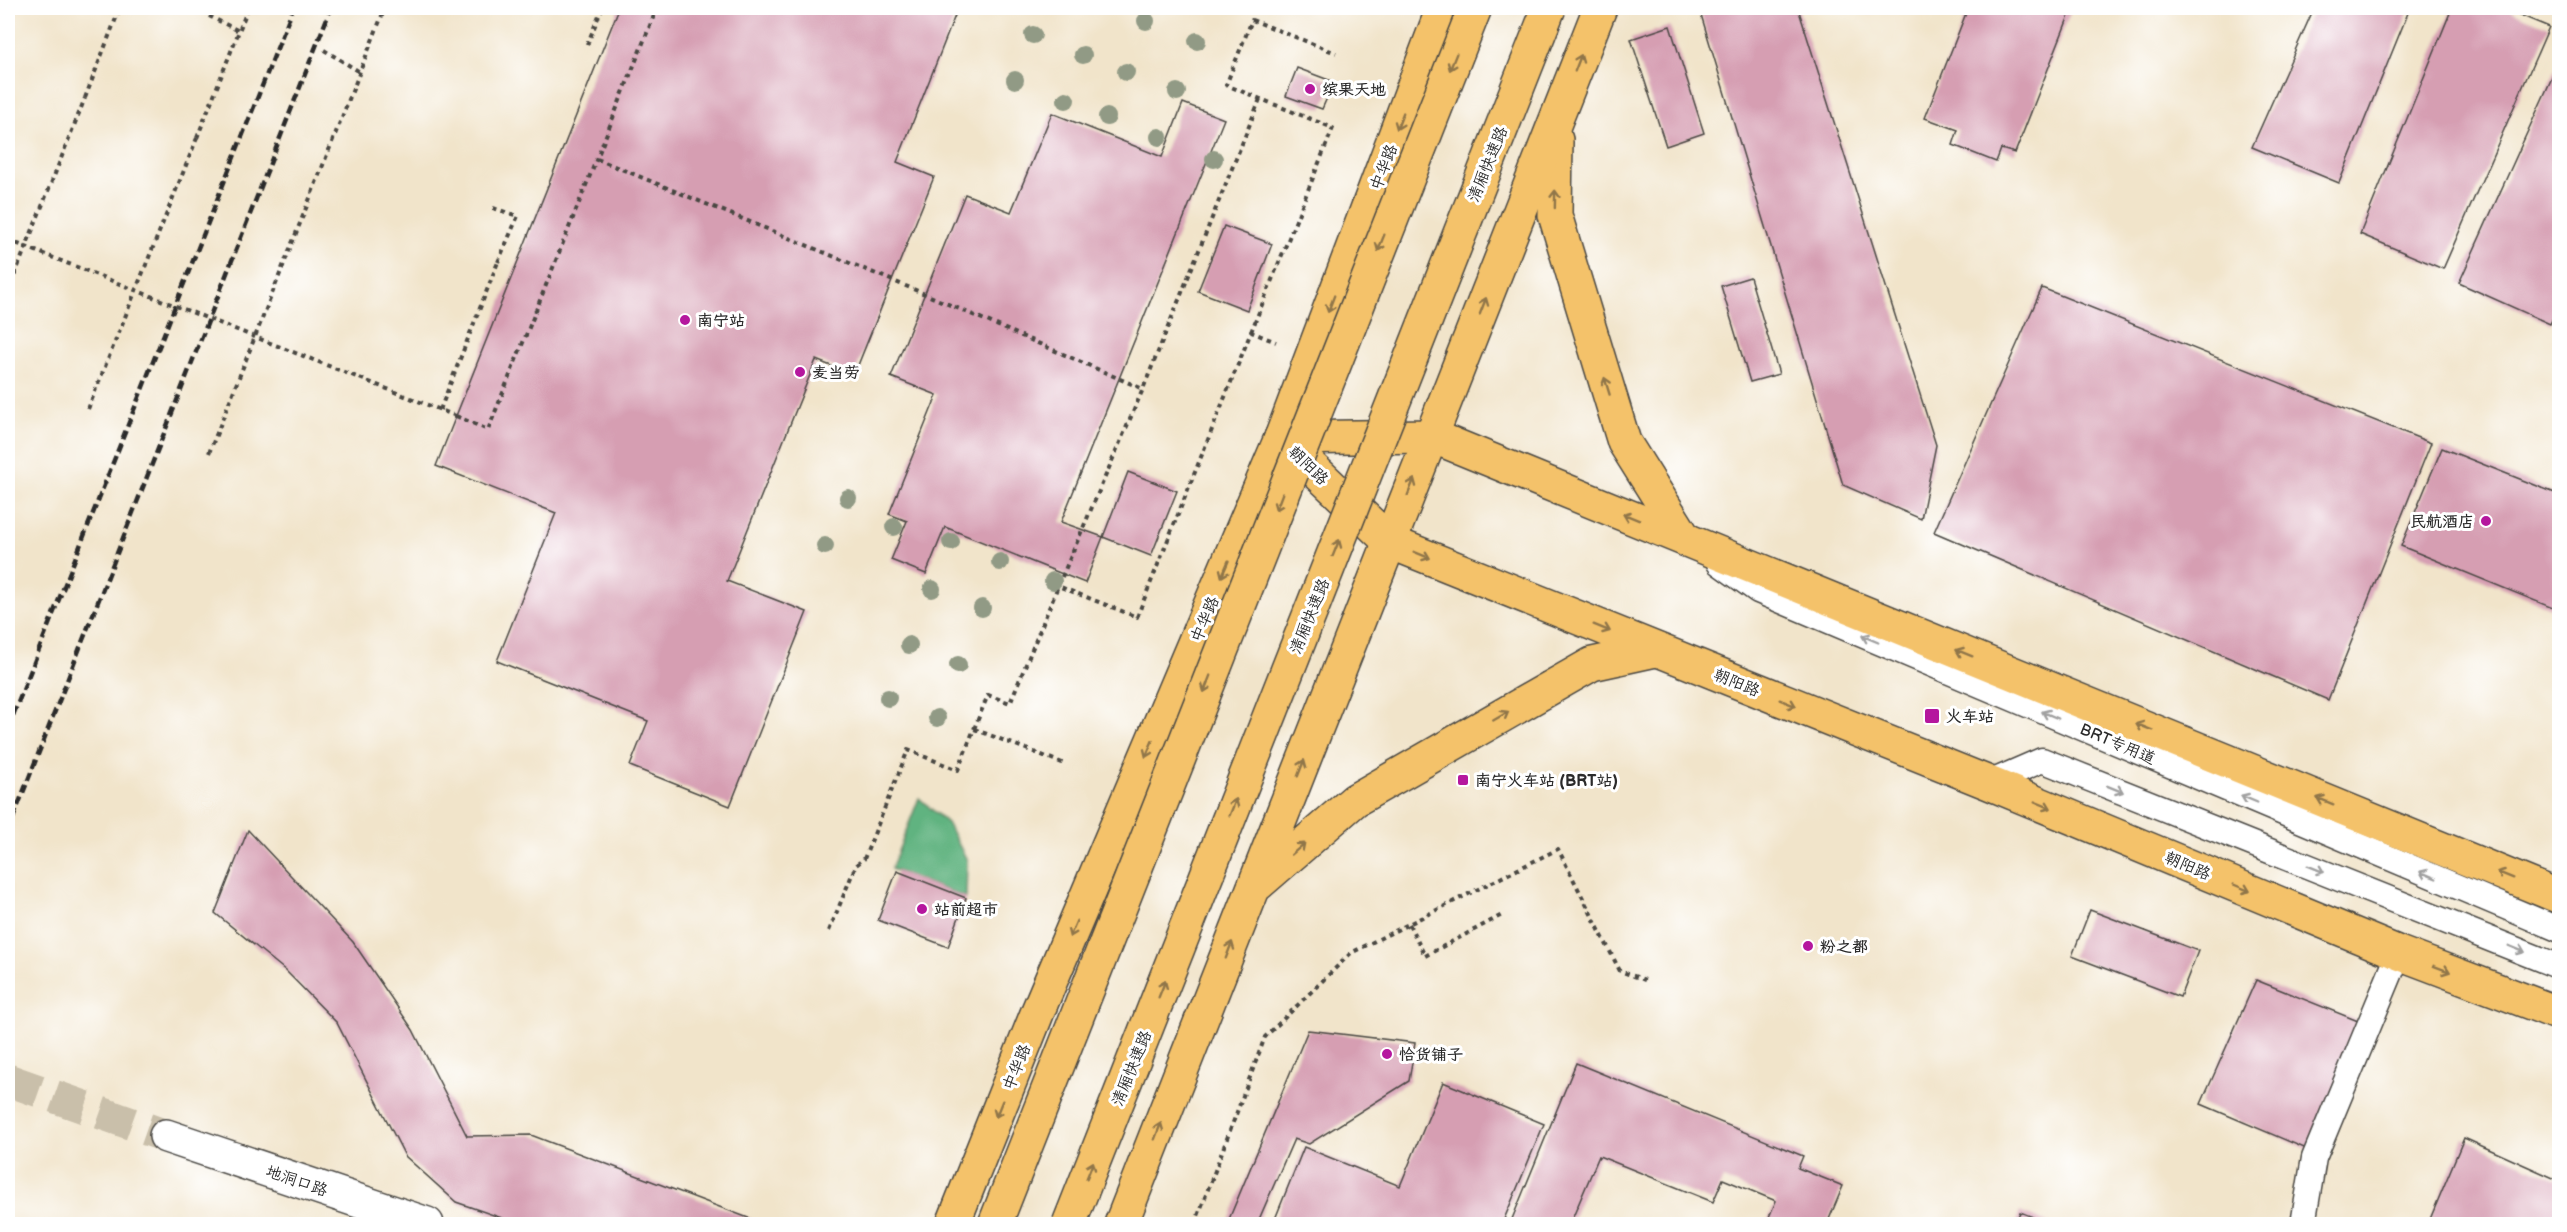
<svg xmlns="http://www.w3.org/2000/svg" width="2567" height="1232" font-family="'Balsamiq Sans','LXGW WenKai TC',sans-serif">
<rect width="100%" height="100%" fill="#fff"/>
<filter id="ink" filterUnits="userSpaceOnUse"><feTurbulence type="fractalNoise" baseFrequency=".0167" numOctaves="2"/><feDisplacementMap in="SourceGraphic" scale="12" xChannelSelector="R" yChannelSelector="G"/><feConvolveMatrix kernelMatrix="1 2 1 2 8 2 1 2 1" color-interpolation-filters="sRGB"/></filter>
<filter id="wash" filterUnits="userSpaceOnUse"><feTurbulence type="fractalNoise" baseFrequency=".008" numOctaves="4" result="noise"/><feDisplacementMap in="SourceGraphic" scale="24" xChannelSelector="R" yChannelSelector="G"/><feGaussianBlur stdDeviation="1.35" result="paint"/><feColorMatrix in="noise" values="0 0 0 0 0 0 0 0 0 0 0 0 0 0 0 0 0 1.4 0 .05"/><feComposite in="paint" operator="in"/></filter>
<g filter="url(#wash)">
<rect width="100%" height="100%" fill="#f1e4ca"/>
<polygon fill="#61b380" stroke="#466f56" stroke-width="1.5" points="919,798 947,823 967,860 966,898 891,869"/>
<g id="blocks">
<g fill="#d69eb2">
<polygon points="619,8 958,8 897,162 934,177 854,375 816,360 727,581 807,612 730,806 630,766 648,721 497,661 556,513 436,466"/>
<polygon points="1699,8 1798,8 1936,445 1921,519 1843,485"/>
<polygon points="1968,8 2072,8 2015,153 2001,149 1996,162 1953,145 1958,130 1925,118"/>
<polygon points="2314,8 2410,8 2339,183 2252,147"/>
<polygon points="2452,8 2503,8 2549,27 2443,269 2360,234"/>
<polygon points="1670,26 1704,133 1666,146 1631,39"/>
<polygon points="2560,60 2560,303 2550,324 2459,283"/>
<polygon points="1297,68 1334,82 1322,109 1286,96"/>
<polygon points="1183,103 1224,119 1061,522 1103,537 1085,583 945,527 926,574 891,560 907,521 889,514 937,395 891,377 965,194 1011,212 1052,113 1162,157"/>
<polygon points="1224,226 1272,244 1247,310 1198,291"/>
<polygon points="1750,277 1779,374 1750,382 1721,286"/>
<polygon points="2042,288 2431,443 2328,700 1934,532"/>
<polygon points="2442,448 2560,495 2560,611 2401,546"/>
<polygon points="1128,472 1177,491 1151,556 1103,537"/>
<polygon points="248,830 353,942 413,1030 467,1136 531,1135 764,1224 519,1224 456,1202 405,1156 337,1023 286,971 215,913"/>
<polygon points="897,871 966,898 948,947 878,920"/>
<polygon points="2090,910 2198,951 2180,997 2072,956"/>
<polygon points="2256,980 2363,1023 2309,1150 2201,1104"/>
<polygon points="1308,1030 1415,1043 1409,1081 1309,1144 1294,1139 1257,1224 1227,1224"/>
<polygon points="1576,1063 1803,1156 1798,1168 1843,1186 1827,1224 1766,1224 1776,1201 1723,1179 1713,1202 1599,1156 1570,1224 1510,1224"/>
<polygon points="1443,1082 1544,1124 1502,1224 1273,1224 1304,1147 1400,1186"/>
<polygon points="2464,1138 2560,1181 2560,1224 2428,1224"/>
<polygon points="2020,1212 2050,1224 2015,1224"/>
</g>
</g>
</g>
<g filter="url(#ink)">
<use href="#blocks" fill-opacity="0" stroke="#494743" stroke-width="1.5"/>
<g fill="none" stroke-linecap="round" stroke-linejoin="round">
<polyline stroke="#c9bfaa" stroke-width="33" stroke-dasharray="33 16" stroke-linecap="butt" points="8,1080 166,1136"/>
<defs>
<g id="lane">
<polyline points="1719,563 1758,591 2560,930"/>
<polyline points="1989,783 2042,760 2560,967"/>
<polyline points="2303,1224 2314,1158 2399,953"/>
</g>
<polyline id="street" points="166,1136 427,1224"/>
<g id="primary">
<polyline points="1281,438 1390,542 1989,783 2399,953 2560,1014"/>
<polyline points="1281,438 1432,436 2560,897"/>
</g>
<g id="highway">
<polyline points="1556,140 1555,215 1624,442 1685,539"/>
<polyline points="1258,884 1355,800 1592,664 1656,650"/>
<polyline points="953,1224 1038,1011 1281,438 1443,8"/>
<polyline points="1121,1224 1600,8"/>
</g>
</defs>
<use href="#lane" stroke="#494743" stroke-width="27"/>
<use href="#street" stroke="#494743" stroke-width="36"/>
<use href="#primary" stroke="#494743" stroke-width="36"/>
<use href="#highway" stroke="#494743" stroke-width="36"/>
<g stroke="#494743" stroke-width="4" stroke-dasharray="4.5 4.5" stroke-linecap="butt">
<polyline points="209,16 239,31"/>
<polyline points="324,50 360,72"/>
<polyline points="85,98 120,8"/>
<polyline points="1260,99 1143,389 1058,586 1137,617 1251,332 1276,342"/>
<polyline points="197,138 248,8"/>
<polyline points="597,159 925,294 1143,389"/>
<polyline points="312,193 385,8"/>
<polyline points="493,208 518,216 498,262"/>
<polyline points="1251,332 1333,128 1226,85 1252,20 1336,53"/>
<polyline points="456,416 488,430 657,8"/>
<polyline points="974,729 988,695 1010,703 1058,586"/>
<polyline points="1409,924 1425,956 1502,915"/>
<polyline points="829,931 856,865 864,859 908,750 958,770 974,729 1065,764"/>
<polyline points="1195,1224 1265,1037 1351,953 1558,849 1620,971 1645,980"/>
</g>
<use href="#lane" stroke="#fff" stroke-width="24"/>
<use href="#street" stroke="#fff" stroke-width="33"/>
<use href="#primary" stroke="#f4c26a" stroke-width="33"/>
<use href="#highway" stroke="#f4c26a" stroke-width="33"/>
<g stroke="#2b2b2b" stroke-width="4.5" stroke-dasharray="9 4.5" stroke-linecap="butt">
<polyline points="8,728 293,8"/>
<polyline points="8,831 331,8"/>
</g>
<defs>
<g id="highway-bridge">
<polyline points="995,1224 1475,8"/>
<polyline points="1069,1224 1549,8"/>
</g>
</defs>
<use href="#highway-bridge" stroke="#494743" stroke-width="36" stroke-linecap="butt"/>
<g stroke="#494743" stroke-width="4" stroke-dasharray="4.5 4.5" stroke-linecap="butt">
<polyline points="587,45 602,8"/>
<polyline points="8,240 456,416"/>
<polyline points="8,292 85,98"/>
<polyline points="88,409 197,138"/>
<polyline points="440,410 498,262"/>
<polyline points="209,453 312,193"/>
</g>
<use href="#highway-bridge" stroke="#f4c26a" stroke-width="33"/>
</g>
<g fill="#919a85">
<circle cx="1146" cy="21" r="9"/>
<circle cx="1033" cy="35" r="9"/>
<circle cx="1197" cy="41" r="9"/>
<circle cx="1083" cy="55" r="9"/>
<circle cx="1126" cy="72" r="9"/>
<circle cx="1015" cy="80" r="9"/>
<circle cx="1177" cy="92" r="9"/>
<circle cx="1066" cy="100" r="9"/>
<circle cx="1107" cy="117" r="9"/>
<circle cx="1159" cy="137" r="9"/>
<circle cx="1214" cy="159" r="9"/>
<circle cx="848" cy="498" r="9"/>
<circle cx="894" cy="527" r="9"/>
<circle cx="951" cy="542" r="9"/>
<circle cx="825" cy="546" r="9"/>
<circle cx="1000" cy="562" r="9"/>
<circle cx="1053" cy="581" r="9"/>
<circle cx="932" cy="589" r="9"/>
<circle cx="982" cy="608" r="9"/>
<circle cx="909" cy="645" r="9"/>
<circle cx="958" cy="665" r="9"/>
<circle cx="888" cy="698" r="9"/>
<circle cx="937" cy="718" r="9"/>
</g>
<defs><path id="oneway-shaft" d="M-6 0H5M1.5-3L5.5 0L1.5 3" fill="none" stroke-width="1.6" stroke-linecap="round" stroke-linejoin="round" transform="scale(1.5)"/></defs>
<g stroke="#90764a">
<use href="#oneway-shaft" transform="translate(1453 62) rotate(112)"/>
<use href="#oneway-shaft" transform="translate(1578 63) rotate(-69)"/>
<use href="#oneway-shaft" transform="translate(1400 121) rotate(111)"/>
<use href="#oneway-shaft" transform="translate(1555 199) rotate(-89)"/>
<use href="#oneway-shaft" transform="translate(1381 243) rotate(112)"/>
<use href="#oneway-shaft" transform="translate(1331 304) rotate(111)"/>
<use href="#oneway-shaft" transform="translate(1483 306) rotate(-69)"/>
<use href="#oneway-shaft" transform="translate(1607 386) rotate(-107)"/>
<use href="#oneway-shaft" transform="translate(1411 487) rotate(-68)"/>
<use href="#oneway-shaft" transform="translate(1279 502) rotate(111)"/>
<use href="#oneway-shaft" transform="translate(1631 517) rotate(-158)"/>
<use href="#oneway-shaft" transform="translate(1336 548) rotate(-68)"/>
<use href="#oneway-shaft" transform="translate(1422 555) rotate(22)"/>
<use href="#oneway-shaft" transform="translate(1225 569) rotate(113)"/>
<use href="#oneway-shaft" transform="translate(1602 628) rotate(22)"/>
<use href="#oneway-shaft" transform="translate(1964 653) rotate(-158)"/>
<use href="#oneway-shaft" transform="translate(1207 684) rotate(111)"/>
<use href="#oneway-shaft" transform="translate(1788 703) rotate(22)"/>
<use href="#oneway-shaft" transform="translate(1501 716) rotate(-30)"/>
<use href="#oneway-shaft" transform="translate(2144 727) rotate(-158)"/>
<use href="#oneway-shaft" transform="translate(1149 749) rotate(113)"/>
<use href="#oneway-shaft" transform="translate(1301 768) rotate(-69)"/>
<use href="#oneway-shaft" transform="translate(2325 801) rotate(-158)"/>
<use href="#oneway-shaft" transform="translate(2043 805) rotate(23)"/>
<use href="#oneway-shaft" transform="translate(1233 807) rotate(-68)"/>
<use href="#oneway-shaft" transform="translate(1298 849) rotate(-41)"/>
<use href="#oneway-shaft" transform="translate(2505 875) rotate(-158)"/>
<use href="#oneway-shaft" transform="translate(2242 888) rotate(23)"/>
<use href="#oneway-shaft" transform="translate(1073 929) rotate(113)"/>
<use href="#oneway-shaft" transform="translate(1229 950) rotate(-69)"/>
<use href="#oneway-shaft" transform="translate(2442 969) rotate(21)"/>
<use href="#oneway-shaft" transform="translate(1162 989) rotate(-68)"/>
<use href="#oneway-shaft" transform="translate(999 1109) rotate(112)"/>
<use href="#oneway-shaft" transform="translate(1158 1131) rotate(-69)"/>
<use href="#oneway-shaft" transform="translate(1090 1170) rotate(-68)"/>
</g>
<g stroke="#a0a0a0">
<use href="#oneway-shaft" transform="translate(1870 639) rotate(-157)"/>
<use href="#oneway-shaft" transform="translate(2050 715) rotate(-157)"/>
<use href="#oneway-shaft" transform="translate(2115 789) rotate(22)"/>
<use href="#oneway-shaft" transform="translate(2249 799) rotate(-157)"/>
<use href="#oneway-shaft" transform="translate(2316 869) rotate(22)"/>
<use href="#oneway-shaft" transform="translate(2428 875) rotate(-157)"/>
<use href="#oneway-shaft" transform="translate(2517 949) rotate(22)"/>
</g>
</g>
<g fill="#b5179e" stroke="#fff" stroke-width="2">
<circle cx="1310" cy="89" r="6"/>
<circle cx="685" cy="320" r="6"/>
<circle cx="800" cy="372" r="6"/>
<circle cx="2486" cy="521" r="6"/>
<rect x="1924" y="708" width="16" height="16" rx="3"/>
<rect x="1457" y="774" width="12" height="12" rx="3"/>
<circle cx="922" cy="909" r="6"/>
<circle cx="1808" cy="946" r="6"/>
<circle cx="1387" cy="1054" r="6"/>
</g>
<g text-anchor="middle" stroke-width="6" stroke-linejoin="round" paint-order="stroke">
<g font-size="16" font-weight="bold" fill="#2b2b2b" stroke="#fff" text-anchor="start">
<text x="1322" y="95">缤果天地</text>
<text x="697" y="326">南宁站</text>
<text x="812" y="378">麦当劳</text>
<text x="2474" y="527" text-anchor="end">民航酒店</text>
<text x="1946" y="722">火车站</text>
<text x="1475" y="786">南宁火车站 (BRT站)</text>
<text x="934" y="915">站前超市</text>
<text x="1820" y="952">粉之都</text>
<text x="1399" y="1060">恰货铺子</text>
</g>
<g font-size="16" fill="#2b2b2b" stroke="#fff">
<text transform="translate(1487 164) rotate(-68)" y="6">清厢快速路</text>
<text transform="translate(1383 167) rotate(-69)" y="6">中华路</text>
<text transform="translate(1309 465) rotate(44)" y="6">朝阳路</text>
<text transform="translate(1309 616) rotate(-68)" y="6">清厢快速路</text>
<text transform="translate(1204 619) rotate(-67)" y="6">中华路</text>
<text transform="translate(1737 682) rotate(22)" y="6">朝阳路</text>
<text transform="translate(2118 743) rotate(23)" y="6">BRT专用道</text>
<text transform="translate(2188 865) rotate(23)" y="6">朝阳路</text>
<text transform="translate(1016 1067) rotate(-68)" y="6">中华路</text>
<text transform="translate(1131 1068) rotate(-68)" y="6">清厢快速路</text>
<text transform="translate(297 1180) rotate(19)" y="6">地洞口路</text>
</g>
</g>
<rect width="2567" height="1232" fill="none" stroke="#fff" stroke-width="30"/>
</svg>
